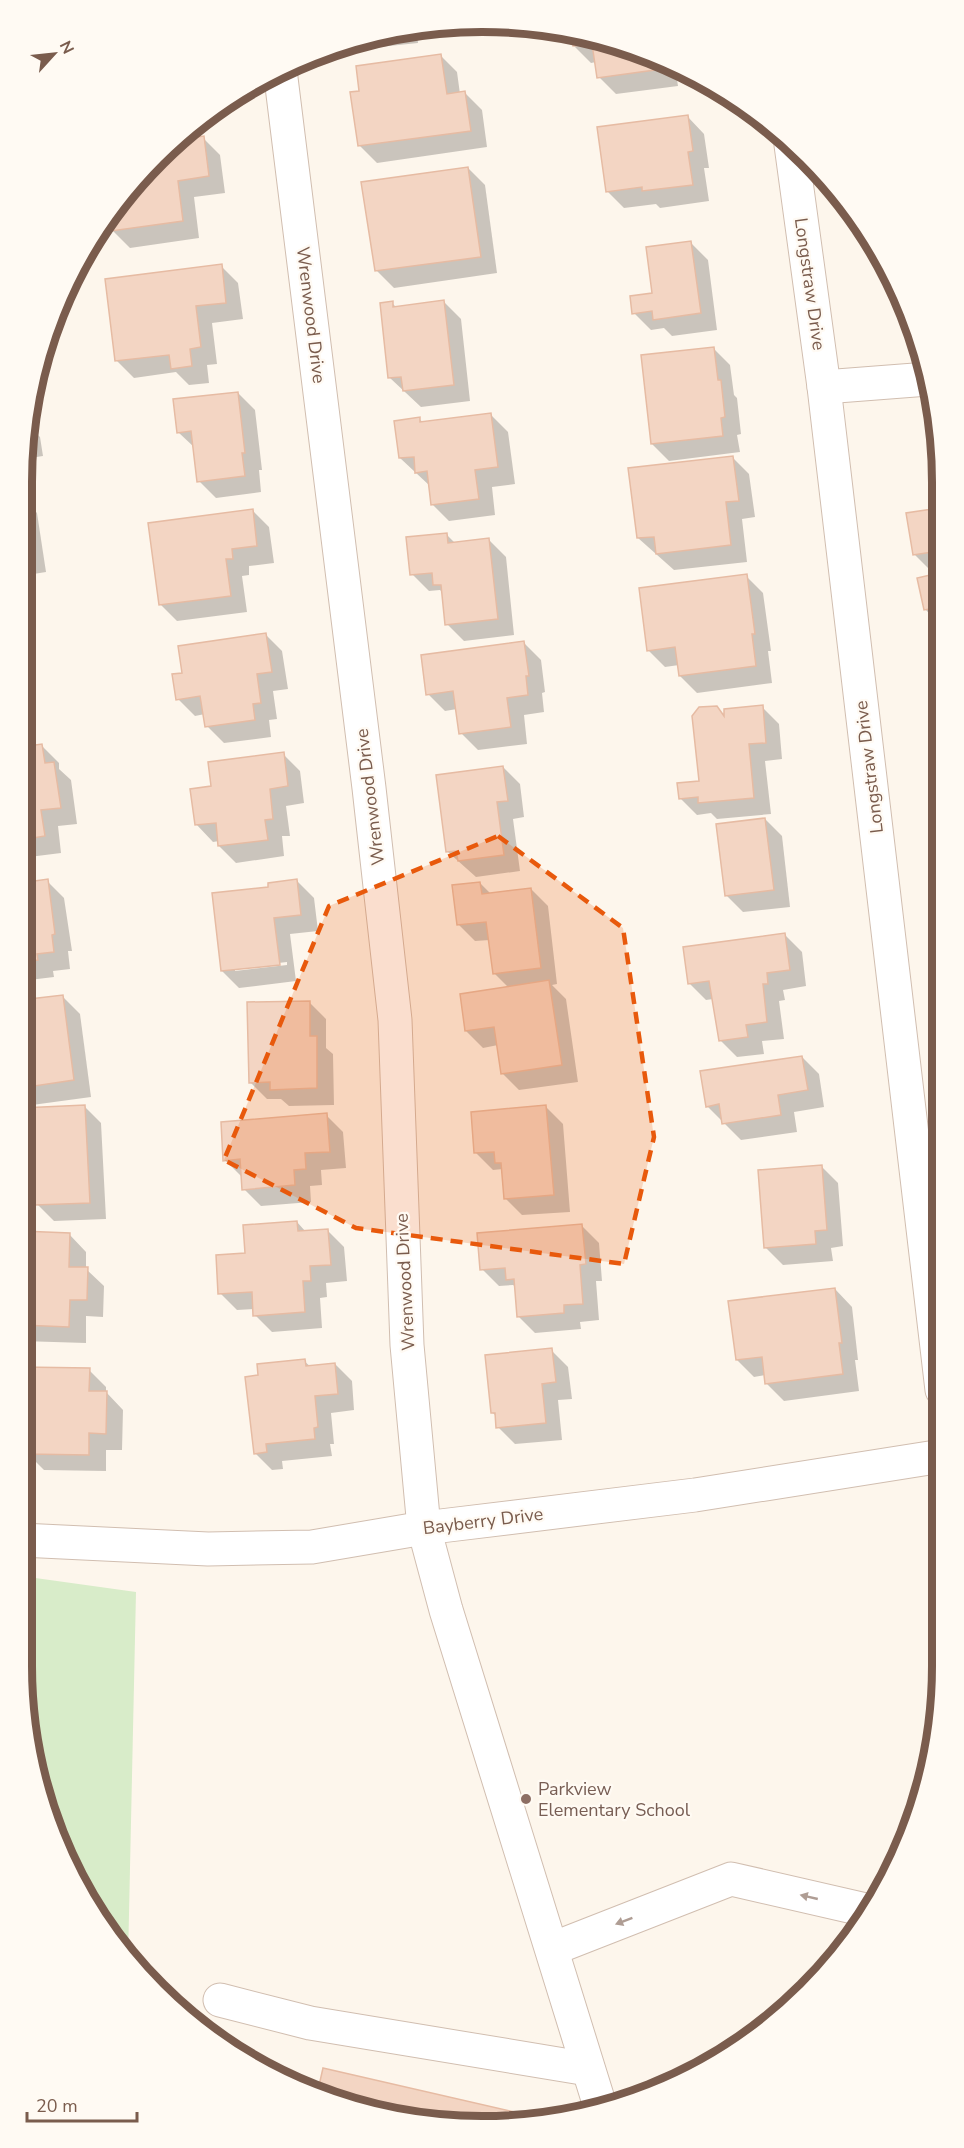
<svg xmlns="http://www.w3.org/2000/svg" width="964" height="2148" font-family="'Nunito Sans',sans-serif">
<rect width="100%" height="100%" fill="#fdf6ec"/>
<polygon fill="#d8ecc9" points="21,1576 136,1592 128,1960 83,1896 46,1815 21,1666"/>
<g fill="#0003" fill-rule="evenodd">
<polygon points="416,28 418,43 370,48 361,39 392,30"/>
<polygon points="572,30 658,56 675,66 678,86 616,94 599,77 596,62 591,63 574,46"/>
<polygon points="440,55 457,72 460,94 465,93 482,110 487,147 377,163 360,146 352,93 361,92"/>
<polygon points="687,116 704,134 709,168 704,168 709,201 660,208 656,204 624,208 607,191"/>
<polygon points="203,138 220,155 225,193 194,197 199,238 130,248 113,231 156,156 173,142"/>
<polygon points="468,168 485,185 497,273 394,288 377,271"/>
<polygon points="691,243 708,260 717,330 672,336 664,328 651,330 634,313 654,294"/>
<polygon points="873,245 891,277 874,260"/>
<polygon points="221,266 238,283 243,319 212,323 217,364 207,365 209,383 189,385 176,372 134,378 117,361"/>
<polygon points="444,302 461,319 470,401 421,407 390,378 392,303 397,308"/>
<polygon points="713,348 730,365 734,395 737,398 741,434 737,435 740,452 669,461 652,444"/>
<polygon points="238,393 255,410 262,470 259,470 261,492 216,498 199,481 195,448 178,432"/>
<polygon points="491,415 508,432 515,484 492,487 495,515 449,521 432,504 430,486 400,458 419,419 424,423"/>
<polygon points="27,424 40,437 43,456 30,458 32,474 22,475"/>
<polygon points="732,457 749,474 755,517 742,519 747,562 674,570 638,538"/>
<polygon points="21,496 37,513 46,572 21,576"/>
<polygon points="939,509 939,570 931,571 914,554 908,514"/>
<polygon points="252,510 269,527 274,563 249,566 249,575 242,576 247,612 177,621 160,604"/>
<polygon points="446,534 456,544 489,540 506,557 514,635 464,641 447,624 443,593 440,590 429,591 412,574"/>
<polygon points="939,575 940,625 925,609 919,579"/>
<polygon points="746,576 763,593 771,651 768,651 772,683 697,693 680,676 679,665 665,667 648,650"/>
<polygon points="265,634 282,651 288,689 273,691 277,719 269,720 271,737 224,743 207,726 205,714 195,716 178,699"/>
<polygon points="524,643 541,660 545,692 542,693 544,712 524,715 527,744 478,750 461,733 457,709 445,711 428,694"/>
<polygon points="21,707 24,730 21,730"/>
<polygon points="717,707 726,717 762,707 779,724 782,759 765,761 771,814 717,819 711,813 697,815 680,798 700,782"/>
<polygon points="42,746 59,763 59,769 71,780 77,824 58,826 61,853 21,858 21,749"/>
<polygon points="283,754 300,771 304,803 286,806 290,836 282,836 284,856 236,863 219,846 219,841 213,842 196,824 212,788"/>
<polygon points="503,767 520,784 524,817 513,819 520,871 476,877 448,852"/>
<polygon points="765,819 782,836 790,907 743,912 726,895"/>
<polygon points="47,881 64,898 72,951 68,951 70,969 53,971 54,977 21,981 21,885"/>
<path d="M297 881 314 898 318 931 290 934 296 981 239 988 222 971 270 888ZM287 962V965L235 971V968Z"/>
<polygon points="480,883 491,894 531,889 548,906 557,984 552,985 566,999 578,1082 519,1090 502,1073 498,1045 483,1048 466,1031 509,988 494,973 490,940 475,941 458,924"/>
<polygon points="785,935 802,952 806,986 783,990 785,1000 779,1001 784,1039 762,1041 764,1054 737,1057 720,1040 713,999 706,1000 689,983"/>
<polygon points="63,997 80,1014 91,1097 32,1105 21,1094 21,1002"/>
<polygon points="309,1002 326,1019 326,1048 333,1054 334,1105 289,1106 281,1099 267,1099 250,1082"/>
<polygon points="802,1057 819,1074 824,1107 794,1112 797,1132 741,1140 707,1106"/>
<polygon points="84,1106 101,1123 106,1219 54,1221 37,1204 36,1178 21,1179 21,1109"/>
<polygon points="546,1107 563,1124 570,1212 522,1215 505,1198 503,1169 493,1170 476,1153"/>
<polygon points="326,1115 343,1132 346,1168 321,1170 322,1185 310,1186 311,1202 261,1206 244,1189 242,1177 225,1160"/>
<polygon points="821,1166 838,1183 843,1246 831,1248 833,1261 783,1265 766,1248"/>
<polygon points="297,1222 306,1232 327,1230 344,1247 347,1281 326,1283 327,1297 320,1298 322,1328 272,1332 255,1315 254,1309 237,1310 220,1293 246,1255"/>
<polygon points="582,1226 599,1243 602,1281 596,1281 599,1320 580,1322 581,1329 535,1333 518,1316 516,1287 513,1285 499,1286 482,1269"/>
<polygon points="21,1233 69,1234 86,1252 86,1269 104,1286 103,1317 86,1316 86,1343 21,1341"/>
<polygon points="835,1289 852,1307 858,1360 855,1360 859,1391 784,1401 767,1384 765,1375 754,1377 737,1360"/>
<polygon points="551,1350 568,1367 572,1399 558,1400 562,1440 515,1444 498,1427 497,1417 493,1413"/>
<polygon points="304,1361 311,1367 335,1364 352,1381 354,1410 331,1413 334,1444 330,1444 332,1456 282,1461 283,1469 272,1470 255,1453 259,1377"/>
<polygon points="21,1369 89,1370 106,1387 106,1392 123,1410 122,1450 106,1450 106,1471 44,1470 27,1453 28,1421 21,1421"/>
<polygon points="324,2070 548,2122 392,2118 320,2091"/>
</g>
<g fill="#f3d5c3" stroke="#e6bba3" stroke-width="1.5">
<polygon points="571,30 658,56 660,57 662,69 597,78 592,44 573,46"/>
<polygon points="441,54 447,94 465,91 471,131 358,146 350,92 359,91 356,66"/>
<polygon points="688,115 693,151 688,152 693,185 642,191 642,187 606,192 597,127"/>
<polygon points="204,136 209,176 178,181 183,221 111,231 109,213 156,156 176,140"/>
<polygon points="468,167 481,257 375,271 361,182"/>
<polygon points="691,241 701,313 653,320 652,311 632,314 630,296 652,293 646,247"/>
<polygon points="871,242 882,260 872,261"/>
<polygon points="222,264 226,303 196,306 201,347 190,349 192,366 171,369 169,355 115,361 105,279"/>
<polygon points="444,300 454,385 403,391 401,377 388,378 380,303 393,301 393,307"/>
<polygon points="714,347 718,380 721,380 725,417 721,418 723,436 651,444 641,355"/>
<polygon points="238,392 245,453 242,453 245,476 197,482 191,431 177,433 173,399"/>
<polygon points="491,413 498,467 475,470 479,499 431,505 427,471 415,473 414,457 399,458 394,421 420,417 420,422"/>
<polygon points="733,456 739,501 726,502 731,545 656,554 654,537 637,538 628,468"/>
<polygon points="939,468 939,499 935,469"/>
<polygon points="21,496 29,555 21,557"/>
<polygon points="939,508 939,551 913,555 906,513"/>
<polygon points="253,509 257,546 232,549 233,559 226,559 231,596 159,605 148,523"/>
<polygon points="447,533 448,543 489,538 498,619 445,625 441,585 433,585 432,573 410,575 406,537"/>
<polygon points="939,573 940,633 935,608 924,610 917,578"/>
<polygon points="747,574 755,634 752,634 756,666 679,676 675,647 647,651 639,588"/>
<polygon points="266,633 272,672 257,674 261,703 253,704 255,720 205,727 200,696 176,700 172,674 182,673 178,646"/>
<polygon points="524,641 529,676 526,676 528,695 507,698 511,727 459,734 453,691 426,695 421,655"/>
<polygon points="940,669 940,735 935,736 929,670"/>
<polygon points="763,705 766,743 749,744 754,798 698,803 698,797 679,799 677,783 699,781 692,716 699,707 717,706 724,716 724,709"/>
<polygon points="42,744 45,763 54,762 61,808 41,810 45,836 21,840 21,747"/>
<polygon points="284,752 288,786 270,789 273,819 265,820 268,840 218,846 216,823 195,825 190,789 211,786 208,762"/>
<polygon points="940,760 940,807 934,761"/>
<polygon points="503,766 508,801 497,802 504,855 458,861 456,851 446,852 436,775"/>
<polygon points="765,818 774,890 725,896 716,824"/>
<polygon points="48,879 55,934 52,935 54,952 37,954 38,960 21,962 21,883"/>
<polygon points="297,879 301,915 274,918 280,965 221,971 212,893 268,887 268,883"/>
<polygon points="480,882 482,894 531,888 541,968 493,974 486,922 457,925 452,885"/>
<polygon points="785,933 790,970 767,973 768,984 763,984 767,1022 746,1025 748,1037 719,1041 709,981 688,984 683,947"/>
<polygon points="549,980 562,1065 501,1074 494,1027 465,1031 460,994"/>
<polygon points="63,995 74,1080 21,1088 21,1000"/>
<polygon points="310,1001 310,1036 317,1036 317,1088 270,1090 270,1082 249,1083 247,1002"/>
<polygon points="802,1056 808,1090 778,1095 781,1115 722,1124 719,1104 706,1107 700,1071"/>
<polygon points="85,1105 90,1203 35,1205 34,1161 21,1162 21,1108"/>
<polygon points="546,1105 554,1195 504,1199 501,1163 495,1163 494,1152 474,1153 471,1112"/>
<polygon points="327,1113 330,1152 305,1153 306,1169 294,1170 295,1185 242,1190 240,1159 223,1161 221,1122"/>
<polygon points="822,1165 827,1230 815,1231 816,1244 764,1248 758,1170"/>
<polygon points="297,1221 298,1231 328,1229 331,1265 310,1266 311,1281 303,1281 305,1312 253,1316 252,1292 218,1294 216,1255 245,1253 243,1225"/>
<polygon points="582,1224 586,1264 580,1265 583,1304 564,1305 564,1313 517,1317 514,1279 506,1280 505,1268 480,1270 477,1233"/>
<polygon points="21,1231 70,1233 69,1267 88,1267 87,1300 70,1300 69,1327 21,1325"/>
<polygon points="835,1288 842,1343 839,1343 843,1374 765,1384 762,1357 736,1360 728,1301"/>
<polygon points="552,1348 556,1382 542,1384 546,1423 496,1428 495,1413 491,1413 485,1355"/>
<polygon points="305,1359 306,1366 335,1363 338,1394 315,1396 318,1427 314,1428 315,1439 266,1444 267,1452 254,1454 245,1377 258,1375 257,1364"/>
<polygon points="21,1367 90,1368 89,1391 107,1391 106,1434 89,1433 89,1455 26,1454 27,1405 21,1405"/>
<polygon points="323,2068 549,2120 549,2122 543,2123 392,2118 318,2090"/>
</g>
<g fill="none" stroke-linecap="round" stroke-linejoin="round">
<defs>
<g id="minor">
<polyline points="280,70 369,788 395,1020 407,1345 424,1528 446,1610 601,2109"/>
<polyline points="791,145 824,387 942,1390"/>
<polyline points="824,387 928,379"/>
<polyline points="21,1540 208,1549 312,1547 424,1528 695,1495 942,1456"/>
<polyline points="552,1949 731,1879 866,1910"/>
<polyline points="220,2000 310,2023 588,2069"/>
</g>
</defs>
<use href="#minor" stroke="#d1beb0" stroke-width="35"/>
<use href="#minor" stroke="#fff" stroke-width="33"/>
</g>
<defs><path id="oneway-solid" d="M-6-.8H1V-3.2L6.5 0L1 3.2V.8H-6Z" transform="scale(1.5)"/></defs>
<g fill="#af9d94">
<use href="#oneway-solid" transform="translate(809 1897) rotate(-167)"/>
<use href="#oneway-solid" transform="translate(624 1921) rotate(159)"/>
</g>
<path fill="#e8590c" fill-opacity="0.2" stroke="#e8590c" stroke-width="4.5" stroke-dasharray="12 8" stroke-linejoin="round" d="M498 836 623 928 654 1137 624 1264 356 1228 224 1160 329 906Z"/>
<circle fill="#8d6e63" stroke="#fffaf3" stroke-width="2" cx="526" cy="1799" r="6"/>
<g text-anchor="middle" stroke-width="4.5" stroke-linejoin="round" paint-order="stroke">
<g font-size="18" fill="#7a5c4d" stroke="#fffaf3">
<text transform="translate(810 284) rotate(82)" y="6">Longstraw Drive</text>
<text transform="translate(311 315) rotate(83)" y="6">Wrenwood Drive</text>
<text transform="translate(869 767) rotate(-97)" y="6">Longstraw Drive</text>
<text transform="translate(370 797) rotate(-97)" y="6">Wrenwood Drive</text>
<text transform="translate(405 1282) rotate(-93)" y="6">Wrenwood Drive</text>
<text transform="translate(483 1521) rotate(-7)" y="6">Bayberry Drive</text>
</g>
<g font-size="18" fill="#785e54" stroke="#fffaf3" text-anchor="start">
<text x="538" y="1795">Parkview<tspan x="538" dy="21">Elementary School</tspan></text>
</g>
</g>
<path d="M0 0H964V2148H0ZM482 32H482A450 450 0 0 1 932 482V1666A450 450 0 0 1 482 2116H482A450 450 0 0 1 32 1666V482A450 450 0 0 1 482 32Z" fill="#fffaf3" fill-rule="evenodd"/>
<path fill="none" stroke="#7a5c4d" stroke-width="8" d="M482 32H482A450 450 0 0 1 932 482V1666A450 450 0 0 1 482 2116H482A450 450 0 0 1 32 1666V482A450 450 0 0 1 482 32Z"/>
<g transform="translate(54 54) rotate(63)" stroke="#fffaf3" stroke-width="4.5" paint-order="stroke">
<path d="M0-4.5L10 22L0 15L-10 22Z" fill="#7a5c4d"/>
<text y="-9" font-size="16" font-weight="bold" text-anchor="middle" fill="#7a5c4d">N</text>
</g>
<path d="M27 2112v9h110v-9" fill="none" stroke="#7a5c4d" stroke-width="3"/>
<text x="36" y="2112" font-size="18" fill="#7a5c4d" stroke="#fffaf3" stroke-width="4.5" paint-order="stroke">20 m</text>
</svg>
